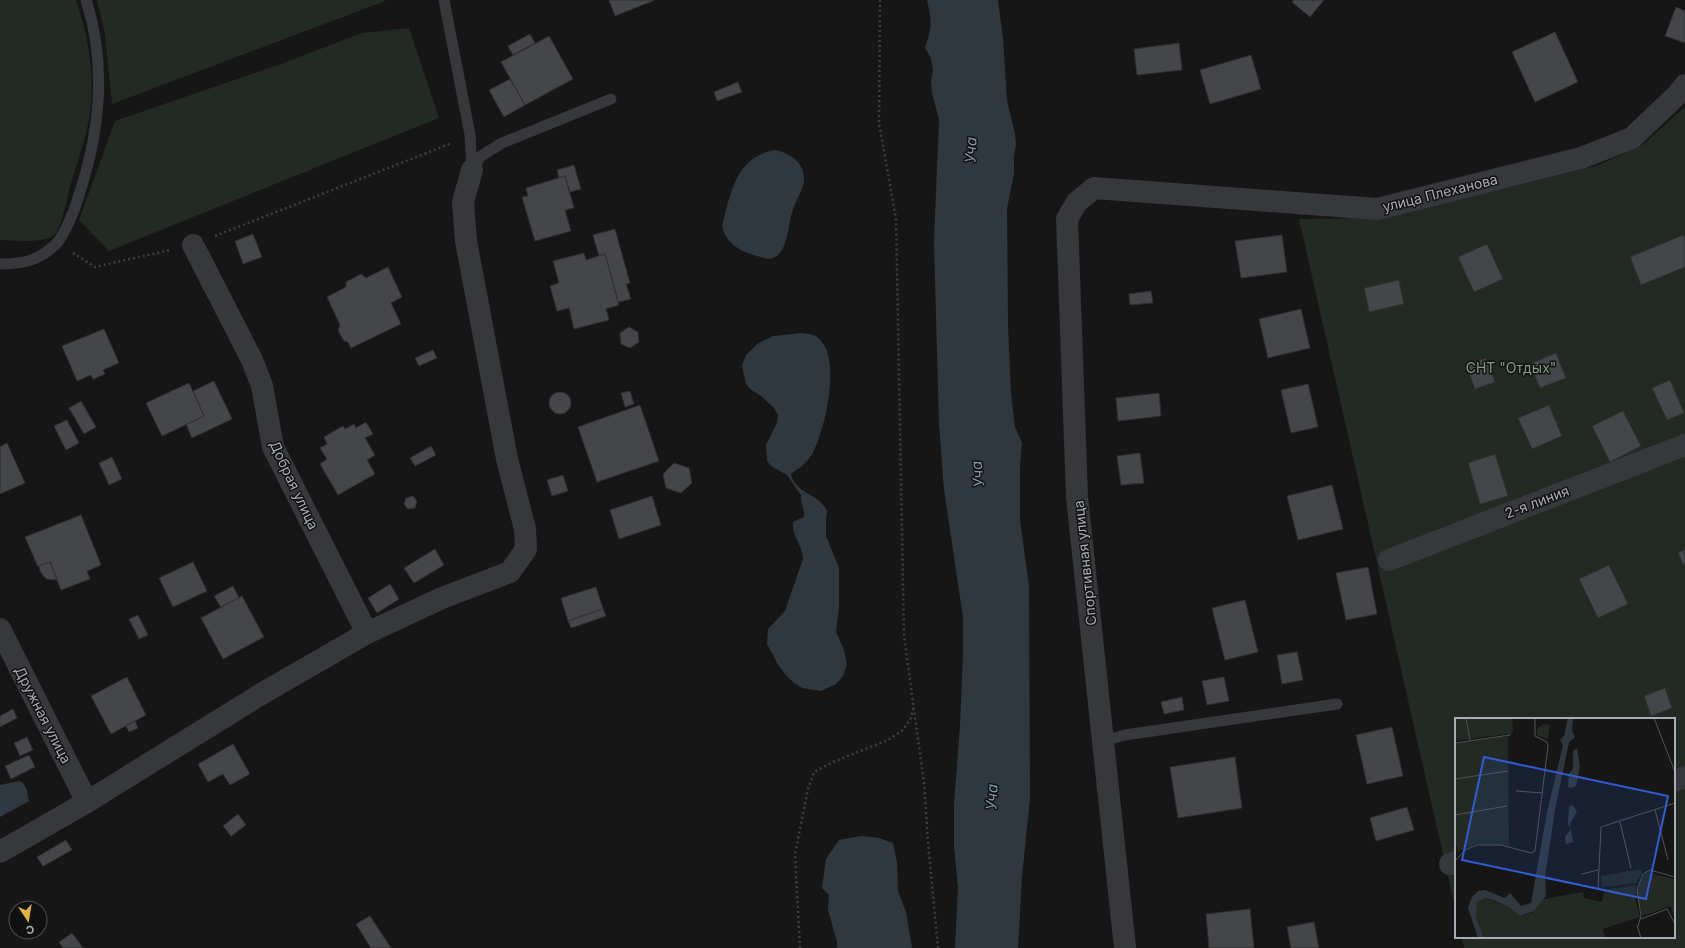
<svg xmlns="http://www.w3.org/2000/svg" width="1685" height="948" font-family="Inter,sans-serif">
<rect width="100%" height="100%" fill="#161617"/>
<g fill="#222a23">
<path d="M0 0H76C89 39 96 78 89 119 85 142 76 165 70 187 67 198 62 225 56 233 48 244 12 241 0 240Z"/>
<polygon points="97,0 385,0 385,1 112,104 105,34"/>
<polygon points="409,28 439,118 109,251 79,220 115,121 278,65 362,33"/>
<polygon points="1685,107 1685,948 1464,948 1462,937 1674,937 1674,719 1456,719 1456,912 1299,219 1383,218 1596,166 1641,146"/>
</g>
<g fill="#30383f">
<path d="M927 0H998L1003 39 1007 101 1015 134 1016 145 1014 156V173L1007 209 1008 325 1011 394 1015 427 1022 443 1020 465V521L1029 585 1030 798 1022 877 1018 948H955L958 888 954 846V804L960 726 963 653V617L944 490 939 424 934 241 939 120 932 93 931 81 933 70 931 58 925 48C932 27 932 22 927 0Z"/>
<path d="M776 150C787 153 798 158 802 169 804 172 804 177 804 181 802 193 795 201 792 213 788 225 788 247 777 256 771 261 764 258 757 256 740 251 726 244 722 226 731 192 736 156 776 150Z"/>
<path d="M803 333C811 334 817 335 822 342 840 364 825 431 812 454 809 458 806 463 802 466 798 470 793 470 791 475 797 495 819 493 827 511L826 521V536L839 568V608L836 632 844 650 847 664 843 676 836 684 821 691 802 688 794 683 785 674 777 663 767 644 768 629 785 611 803 559C803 545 791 536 793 522L804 517C805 510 800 503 801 495L787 475 771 466 767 461 766 445 777 423 778 415 774 408 761 396 750 389 746 384 742 366 746 355 757 344 773 336Z"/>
<path d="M19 781C27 783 27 793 29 801L0 817V785Z"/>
<polygon points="861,836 879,838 893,843 897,862 898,891 906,912 912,948 837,948 837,942 828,910 829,895 822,888 826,859 839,840"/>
</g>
<g fill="#45464a" stroke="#303033">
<polygon points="609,0 655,0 615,16"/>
<polygon points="1294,0 1324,0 1310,17 1292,2"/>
<polygon points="1676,7 1685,11 1685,43 1665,36"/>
<polygon points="1555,32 1578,82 1535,102 1512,52"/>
<polygon points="530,34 535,43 513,55 508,46"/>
<polygon points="549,36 573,79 525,105 501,62"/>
<polygon points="1179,43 1182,70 1137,75 1134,49"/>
<polygon points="1251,55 1261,89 1210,104 1200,70"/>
<polygon points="510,79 525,105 504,117 489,90"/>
<polygon points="738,82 742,92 717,101 714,92"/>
<polygon points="574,165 581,189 570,192 565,176 559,178 557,170"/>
<polygon points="565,176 574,208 565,210 571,231 535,241 522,197 528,196 526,188"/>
<polygon points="615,229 630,283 626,284 631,299 618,302 605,254 599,256 593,235"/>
<polygon points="253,234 262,257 243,264 235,241"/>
<polygon points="1282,235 1287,272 1241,278 1235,241"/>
<polygon points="1683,235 1685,239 1685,267 1641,285 1630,257"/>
<polygon points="1487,244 1503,279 1474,292 1458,257"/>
<polygon points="584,253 586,260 605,254 619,305 606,309 609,320 574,329 569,308 557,311 550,286 559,283 553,261"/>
<polygon points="388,267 402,297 391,303 401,324 351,348 348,342 344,341 338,330 340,325 327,297 346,287 346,282 361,274 366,278"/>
<polygon points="1399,280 1404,304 1369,312 1364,288"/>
<polygon points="1151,291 1153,303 1130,305 1129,294"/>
<polygon points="1301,309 1310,348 1268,358 1259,319"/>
<polygon points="629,327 638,332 639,342 630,348 621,344 620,333"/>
<polygon points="104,329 119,363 103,370 105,374 93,379 91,375 77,381 62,346"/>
<polygon points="433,350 437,358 419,366 415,358"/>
<polygon points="1556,353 1566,378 1540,388 1530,364"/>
<polygon points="1486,358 1495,382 1475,389 1466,365"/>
<polygon points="1670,380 1684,413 1667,420 1652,388"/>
<polygon points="214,381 232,419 192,438 186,424 204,416 193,391"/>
<polygon points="189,383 204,416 162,436 146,403"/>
<polygon points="1308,384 1318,427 1291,433 1281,390"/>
<polygon points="630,391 634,404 625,407 621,393"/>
<circle cx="560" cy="403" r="11"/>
<polygon points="1159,393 1161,416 1118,421 1116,398"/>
<polygon points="81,401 96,427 84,434 69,408"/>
<polygon points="640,405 659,461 597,482 578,427"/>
<polygon points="1549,405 1562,436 1532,449 1518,418"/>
<polygon points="1623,411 1641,446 1610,462 1592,426"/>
<polygon points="67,420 79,443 66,450 54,426"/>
<polygon points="366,422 373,434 365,438 375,455 367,460 375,474 338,495 320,464 327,459 320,448 327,444 324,437 343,426 345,429 354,424 356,428"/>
<polygon points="7,443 25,483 0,494 0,447"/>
<polygon points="431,446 436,455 415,466 410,458"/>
<polygon points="1140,453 1144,483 1121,485 1117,456"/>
<polygon points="1495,454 1508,496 1480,504 1468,463"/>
<polygon points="112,457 122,479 109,485 99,463"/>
<polygon points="674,463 689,468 692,483 681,493 666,488 663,474"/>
<polygon points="563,475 568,491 552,496 547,480"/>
<polygon points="1332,485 1343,529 1298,540 1287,496"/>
<polygon points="413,496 417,501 415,508 408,509 404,504 406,498"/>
<polygon points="652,496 661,525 619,539 610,510"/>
<polygon points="81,515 101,565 87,571 90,579 61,590 50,562 38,567 25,537"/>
<polygon points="435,549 444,565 414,583 404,568"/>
<polygon points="1685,550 1685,564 1683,565 1678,552"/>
<polygon points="50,562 57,580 47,579 43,576 40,571 39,566"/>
<polygon points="193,562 207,591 173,607 159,578"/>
<polygon points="1609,565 1628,604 1598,618 1579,579"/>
<polygon points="1368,567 1377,614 1346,620 1336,573"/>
<polygon points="390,584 399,599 377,613 368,598"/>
<polygon points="233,586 239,598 221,607 214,596"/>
<polygon points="596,587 603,609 568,621 561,598"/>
<polygon points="242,596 264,637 223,659 201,618"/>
<polygon points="1245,600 1258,652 1225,660 1212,608"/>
<polygon points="603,609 606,616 571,628 568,621"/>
<polygon points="138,615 148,635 139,639 129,619"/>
<polygon points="1297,652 1303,680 1282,684 1277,655"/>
<polygon points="127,677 146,715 111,734 91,696"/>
<polygon points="1224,677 1229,701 1207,705 1202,681"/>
<polygon points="1665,688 1672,708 1651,716 1644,696"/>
<polygon points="1182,697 1184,710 1164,714 1161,702"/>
<polygon points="13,709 17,718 0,727 0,716"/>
<polygon points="135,721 138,728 129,732 126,726"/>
<polygon points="1392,727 1403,776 1367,784 1356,735"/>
<polygon points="27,737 33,750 20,756 14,743"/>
<polygon points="233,744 250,774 230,785 223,774 208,782 198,764"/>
<polygon points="29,755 35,767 11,779 5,766"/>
<polygon points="1235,757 1242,808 1178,818 1170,767"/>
<polygon points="1407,807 1414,830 1376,841 1370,818"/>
<polygon points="238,814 246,825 231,836 223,826"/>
<polygon points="66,840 72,850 43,866 37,857"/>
<polygon points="1250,909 1254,948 1209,948 1206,914"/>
<polygon points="370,916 391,948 371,948 369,945 356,924"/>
<polygon points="1314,922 1319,948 1291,948 1287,927"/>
<polygon points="72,933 83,948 63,948 59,942"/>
</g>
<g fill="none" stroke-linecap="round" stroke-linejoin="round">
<g stroke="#3d3e43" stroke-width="2.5" stroke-dasharray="2 3" stroke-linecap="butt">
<polyline points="880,0 879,123 896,219 904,636 924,783 928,842 938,948"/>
<polyline points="215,236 452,143"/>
<polyline points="73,253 95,267 170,250"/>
<polyline points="800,948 795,854 808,789 814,772 833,762 888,740 903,730 911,718 913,708"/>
</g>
<g stroke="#37383c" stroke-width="11">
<polyline points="444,0 470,135 472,170"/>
<polyline points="472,170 481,156 502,143 611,99"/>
<path d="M0 264C22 264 39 261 56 244 64 236 75 209 78 198 100 133 107 65 86 0"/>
<polyline points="1103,741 1125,735 1337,704"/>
</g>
<g stroke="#37383c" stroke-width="22">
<polyline points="193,245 252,360 262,386 273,447 367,633"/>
<polyline points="1389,560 1685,445"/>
<polyline points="0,629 87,802"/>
<polyline points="1674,781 1685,777"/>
<polyline points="0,852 87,802 258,696 367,633 442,598 510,572 526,549 525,529 507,459 466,241 463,202 472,170"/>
<polyline points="1450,864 1456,862"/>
<polyline points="1125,948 1077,497 1067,219 1077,202 1094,188 1377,209 1581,158 1632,138 1677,95 1685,85"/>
</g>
</g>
<g text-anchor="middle" stroke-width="3" stroke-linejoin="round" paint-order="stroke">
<g font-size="14" fill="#a9acb6" stroke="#111112">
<text transform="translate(1440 193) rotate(-14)" y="5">улица Плеханова</text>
<text transform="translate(294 485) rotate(65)" y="5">Добрая улица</text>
<text transform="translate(1537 502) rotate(-21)" y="5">2-я линия</text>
<text transform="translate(1085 563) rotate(-96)" y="5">Спортивная улица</text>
<text transform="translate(43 715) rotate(63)" y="5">Дружная улица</text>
</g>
<g font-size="14" fill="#819f84" stroke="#111112">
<text x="1511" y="373">СНТ "Отдых"</text>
</g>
<g font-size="15" font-style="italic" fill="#8398ae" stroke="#111112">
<text transform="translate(971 150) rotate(-88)" y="5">Уча</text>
<text transform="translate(978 474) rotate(-97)" y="5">Уча</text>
<text transform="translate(992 797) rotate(-88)" y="5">Уча</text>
</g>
</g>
<g transform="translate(1455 718)">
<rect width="220" height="220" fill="#161617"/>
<path d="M0 0H57L58 13 55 20 53 16 0 23ZM88 6 95 7 93 21 82 17V11ZM53 18 54 127 21 126 3 134 0 123V25ZM185 151 187 155 181 165 147 169 146 158ZM190 154 220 161V202L216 188 187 198 182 174ZM181 167 180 181 185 199 147 211 151 220H29L21 199V185L30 180 52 188 65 198 77 195 89 181 128 174 129 180 147 184 149 172Z" fill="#222a23"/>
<path d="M113 0H118L117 13 120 19 114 24 100 92 90 158 91 178 79 193 65 198 52 188 38 182 30 180 22 184 21 199 29 220H23L13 190 17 179 23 173 30 172 50 180 55 175 66 188 76 185 92 94 108 27 105 22 109 18ZM122 30 125 48 121 68 116 70 113 69 114 55 118 51V33ZM117 87 122 93 115 106 118 124 111 126 110 119 116 111 113 106 114 89Z" fill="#30383f"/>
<path fill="none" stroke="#515257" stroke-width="1" d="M11 0 15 23M199 0 220 54M0 25 55 17M0 61 53 53M61 73 88 75M200 92 213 142M0 97 52 88M165 104 176 150M0 143 10 132 22 127H46L76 135 80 133 93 28 92 24 80 18V0M127 156 143 152M143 172 146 109 220 85M186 201 212 191 220 206M182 207 186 220M183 208 186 198 182 172 188 156 195 152 220 159"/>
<path fill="#325cd3" fill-opacity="0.15" stroke="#325cd3" stroke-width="2" d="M29 39 213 78 191 181 7 142Z"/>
<rect width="220" height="220" fill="none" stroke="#a9acb6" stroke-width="2"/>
</g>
<g transform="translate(28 920) rotate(168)"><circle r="19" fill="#111112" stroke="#4e4f54"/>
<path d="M0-3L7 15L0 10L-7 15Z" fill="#e2b243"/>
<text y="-6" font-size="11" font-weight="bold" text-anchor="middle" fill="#a9acb6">С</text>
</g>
</svg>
